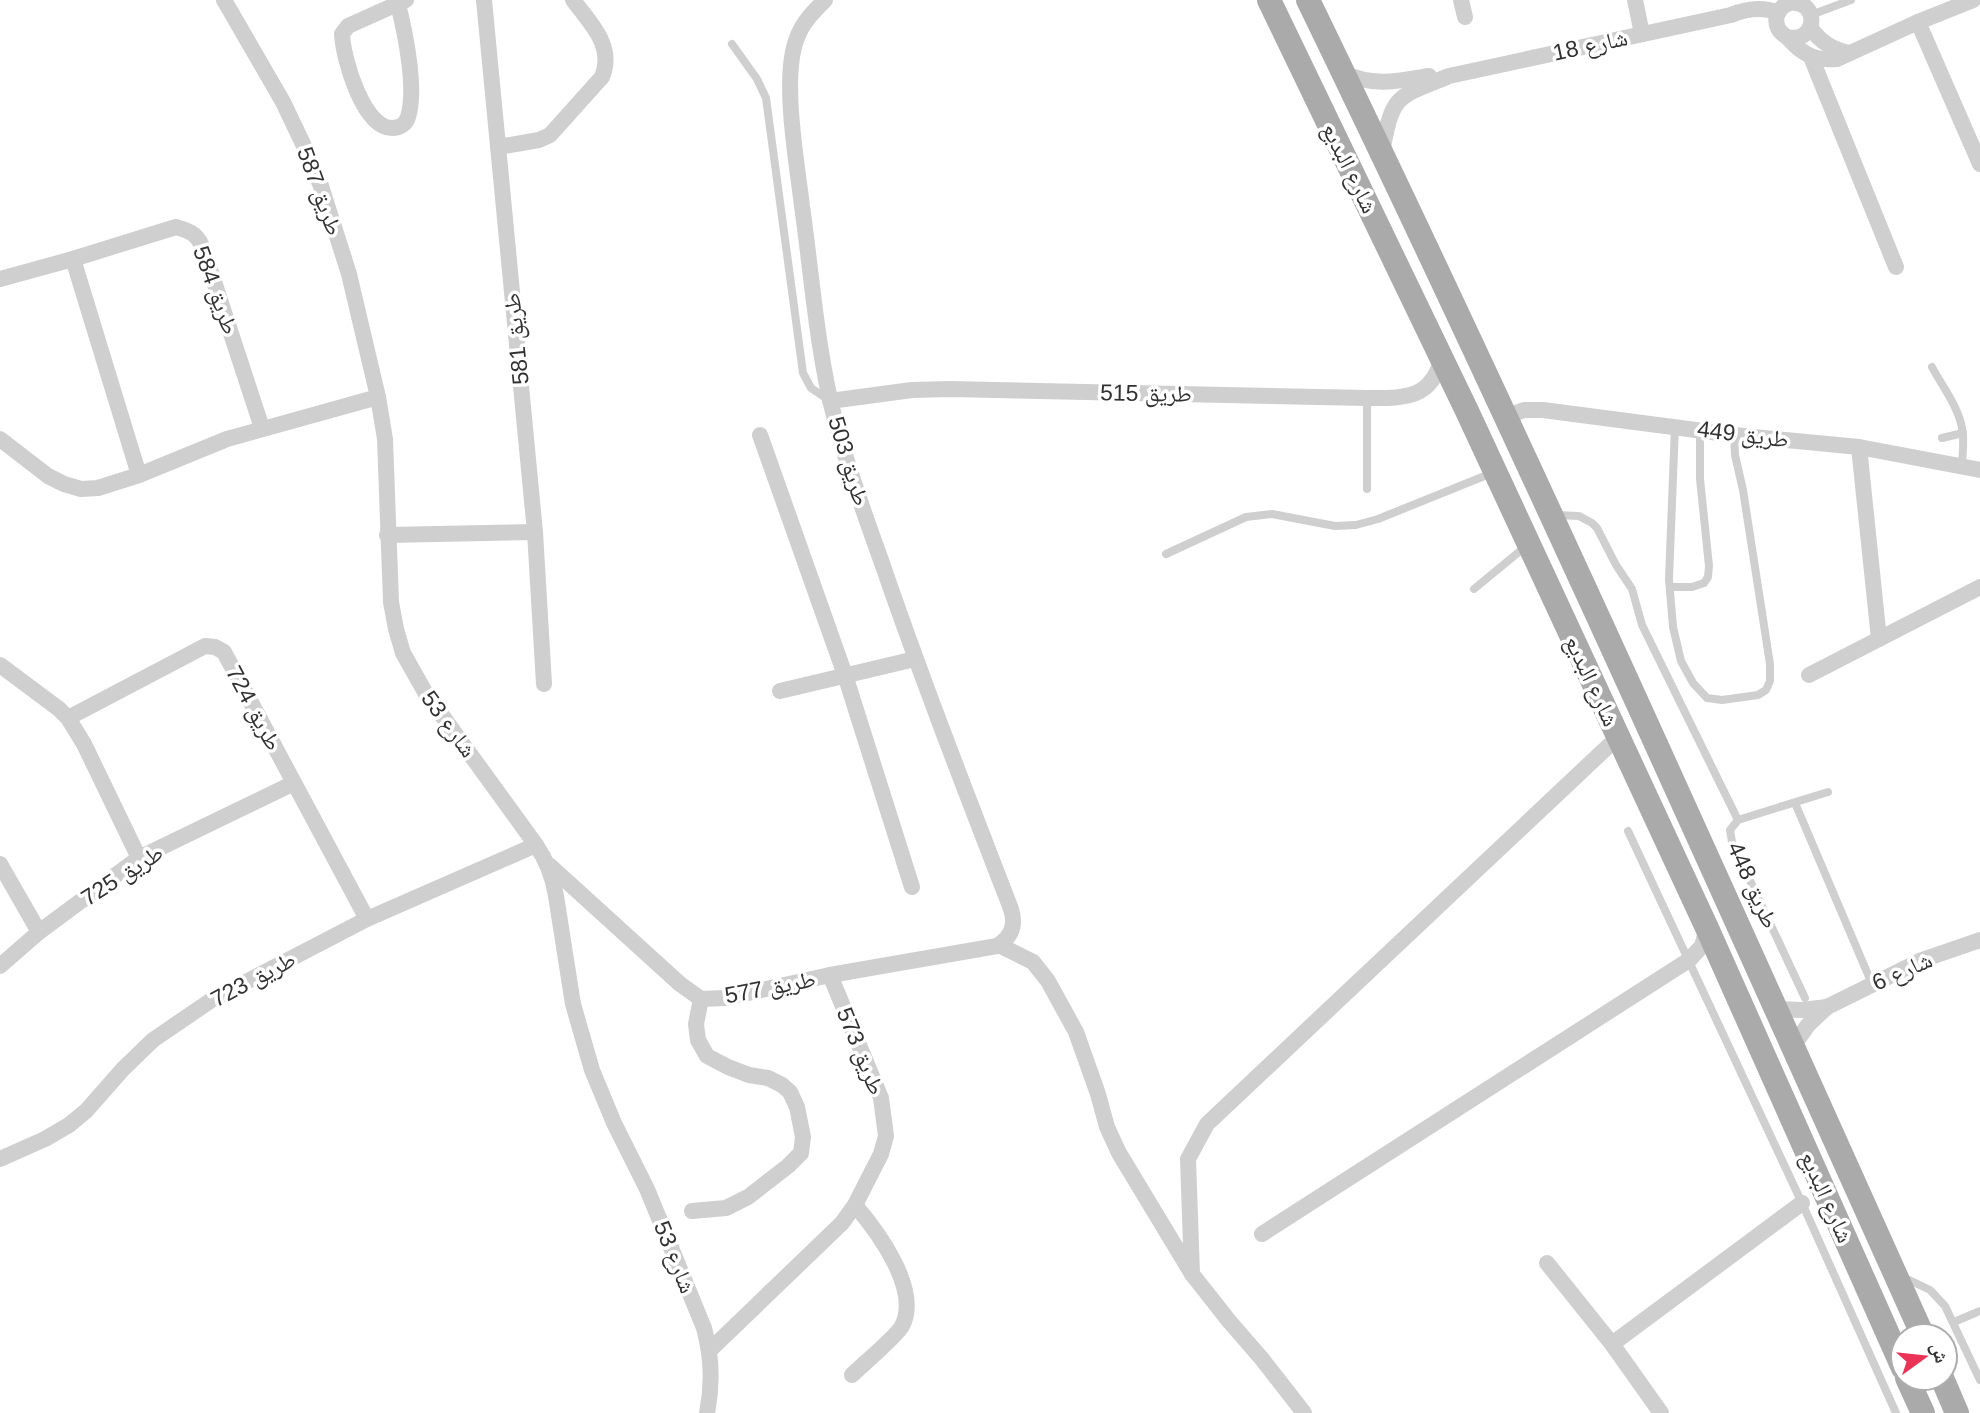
<svg xmlns="http://www.w3.org/2000/svg" width="1980" height="1413" font-family="Helvetica,'Noto Naskh Arabic',sans-serif">
<rect width="100%" height="100%" fill="#fff"/>
<g fill="none" stroke-linecap="round" stroke-linejoin="round">
<g stroke="#cfcfcf" stroke-width="8">
<polyline points="1811,15 1851,0"/>
<polyline points="732,44 757,79 766,98 803,373 811,388 830,401"/>
<path d="M1932 367C1942 386 1958 406 1962 428 1965 441 1962 454 1962 467"/>
<polyline points="1675,426 1669,579 1673,627 1681,661 1693,683 1707,698 1722,700 1758,695 1766,690 1770,681 1770,664 1743,490 1735,455 1734,435"/>
<polyline points="1942,438 1963,433"/>
<polyline points="1367,489 1367,398"/>
<polyline points="1556,515 1579,516 1592,523 1597,528 1616,565 1632,589 1642,625 1738,820"/>
<polyline points="1166,554 1246,517 1272,514 1335,526 1356,525 1378,519 1492,473"/>
<polyline points="1670,587 1692,587 1704,583 1708,577 1709,566 1700,479 1700,430"/>
<polyline points="1474,589 1526,546"/>
<polyline points="1795,803 1872,984"/>
<polyline points="1628,831 1802,1203 1896,1413"/>
<polyline points="1805,998 1732,842 1730,830 1738,820 1828,792"/>
<polyline points="1903,1277 1930,1290 1945,1306 1980,1380"/>
<polyline points="1954,1322 1980,1311"/>
</g>
<g stroke="#cfcfcf" stroke-width="16">
<path d="M224 0 283 102 303 144 321 186 349 274 378 397 385 439 391 602 396 629 403 653 425 692 536 845C547 861 553 877 556 896L573 1004 592 1070 614 1123 647 1189 704 1328C712 1357 713 1383 707 1413"/>
<polyline points="484,0 535,532 544,684"/>
<polyline points="1461,0 1465,17"/>
<polyline points="1635,0 1642,34"/>
<path d="M398 4C405 32 417 89 408 117 406 124 400 128 392 128 363 128 343 58 342 34L348 26 406 0"/>
<polyline points="1918,22 1980,164"/>
<path d="M1810 27C1820 42 1832 49 1849 53"/>
<path d="M1787 37C1815 44 1820 6 1796 3 1783 1 1772 15 1778 28 1780 33 1785 35 1789 39 1803 55 1816 61 1837 59L1918 22 1973 0"/>
<polyline points="1811,57 1896,267"/>
<path d="M1344 73C1373 87 1398 81 1429 76"/>
<path d="M498 147 539 140 550 135 602 77C615 46 590 23 573 0"/>
<path d="M1382 152C1393 93 1396 98 1449 76L1731 15C1746 9 1762 6 1778 13"/>
<polyline points="73,259 139,475"/>
<path d="M0 279 73 259 176 227C192 231 199 236 204 251L262 428"/>
<path d="M830 401 912 390 950 389 1367 398C1404 398 1430 400 1442 359"/>
<polyline points="1505,417 1524,410 1543,410 1734,435 1859,447 1980,470"/>
<polyline points="760,435 845,675 912,887"/>
<polyline points="0,439 48,476 64,484 81,489 98,488 139,475 227,439 378,397"/>
<polyline points="1859,447 1879,639"/>
<polyline points="387,535 535,532"/>
<polyline points="0,665 59,709 68,718 84,744 139,858"/>
<polyline points="1809,675 1980,587"/>
<polyline points="780,691 915,659"/>
<polyline points="68,718 205,646 215,647 224,652 367,919"/>
<polyline points="0,864 39,932"/>
<path d="M549 865 680 984 701 999 725 998 830 975 997 946C1012 937 1016 925 1011 909 967 795 923 682 883 566 866 518 848 470 835 420 817 351 812 277 802 206 797 163 781 77 797 38 802 23 814 11 825 0"/>
<polyline points="999,945 1033,962 1048,981 1076,1032 1098,1094 1107,1127 1119,1153 1192,1274 1229,1321 1262,1359 1304,1413"/>
<polyline points="0,966 39,932 139,858 294,783"/>
<polyline points="1776,1009 1802,1010 1827,1007"/>
<polyline points="1793,1046 1808,1025 1827,1007 1922,960 1980,940"/>
<polyline points="0,1159 45,1139 69,1125 86,1111 123,1069 153,1040 213,999 367,919 536,845"/>
<polyline points="692,1211 726,1208 748,1197 788,1166 801,1153 803,1137 797,1107 790,1092 782,1085 768,1078 749,1075 728,1067 707,1056 698,1040 696,1024 701,999"/>
<polyline points="1262,1234 1689,960 1702,946 1707,928"/>
<polyline points="1547,1263 1612,1344 1661,1413"/>
<polyline points="1192,1274 1188,1159 1207,1124 1618,737"/>
<polyline points="1612,1344 1802,1203"/>
<polyline points="710,1350 842,1223 855,1205 881,1154 886,1136 881,1098 830,975"/>
<path d="M852 1375C862 1365 897 1336 902 1326 921 1290 878 1232 855 1205"/>
</g>
<g stroke="#aaa" stroke-width="24">
<polyline points="1269,0 1467,411 1707,928 1903,1368"/>
<path d="M1308 0C1522 441 1722 889 1923 1336"/>
<polyline points="1907,1378 1923,1413"/>
<polyline points="1942,1378 1957,1413"/>
</g>
</g>
<g text-anchor="middle" stroke-width="7" stroke-linejoin="round" paint-order="stroke">
<g font-size="23" fill="#323232" stroke="#fff">
<text transform="translate(1590 45) rotate(-12)" y="8">شارع 18</text>
<text transform="translate(1350 168) rotate(64)" y="8">شارع البديع</text>
<text transform="translate(320 191) rotate(70)" y="8">طريق 587</text>
<text transform="translate(216 290) rotate(70)" y="8">طريق 584</text>
<text transform="translate(516 339) rotate(-96)" y="8">طريق 581</text>
<text transform="translate(1146 393) rotate(1)" y="8">طريق 515</text>
<text transform="translate(1743 434) rotate(7)" y="8">طريق 449</text>
<text transform="translate(849 461) rotate(73)" y="8">طريق 503</text>
<text transform="translate(1592 681) rotate(65)" y="8">شارع البديع</text>
<text transform="translate(254 708) rotate(62)" y="8">طريق 724</text>
<text transform="translate(449 724) rotate(54)" y="8">شارع 53</text>
<text transform="translate(122 875) rotate(-33)" y="8">طريق 725</text>
<text transform="translate(1753 885) rotate(66)" y="8">طريق 448</text>
<text transform="translate(1902 971) rotate(-24)" y="8">شارع 6</text>
<text transform="translate(253 979) rotate(-28)" y="8">طريق 723</text>
<text transform="translate(770 987) rotate(-11)" y="8">طريق 577</text>
<text transform="translate(861 1051) rotate(68)" y="8">طريق 573</text>
<text transform="translate(1827 1197) rotate(66)" y="8">شارع البديع</text>
<text transform="translate(675 1257) rotate(68)" y="8">شارع 53</text>
</g>
</g>
<g transform="translate(1924 1357) rotate(75)"><circle r="33" fill="#ffffff" stroke="#adadad" stroke-width="2"/>
<path d="M0-5L12 26L0 18L-12 26Z" fill="#eb3357"/>
<text y="-10" font-size="19" font-weight="bold" text-anchor="middle" fill="#323232">ش</text>
</g>
</svg>
